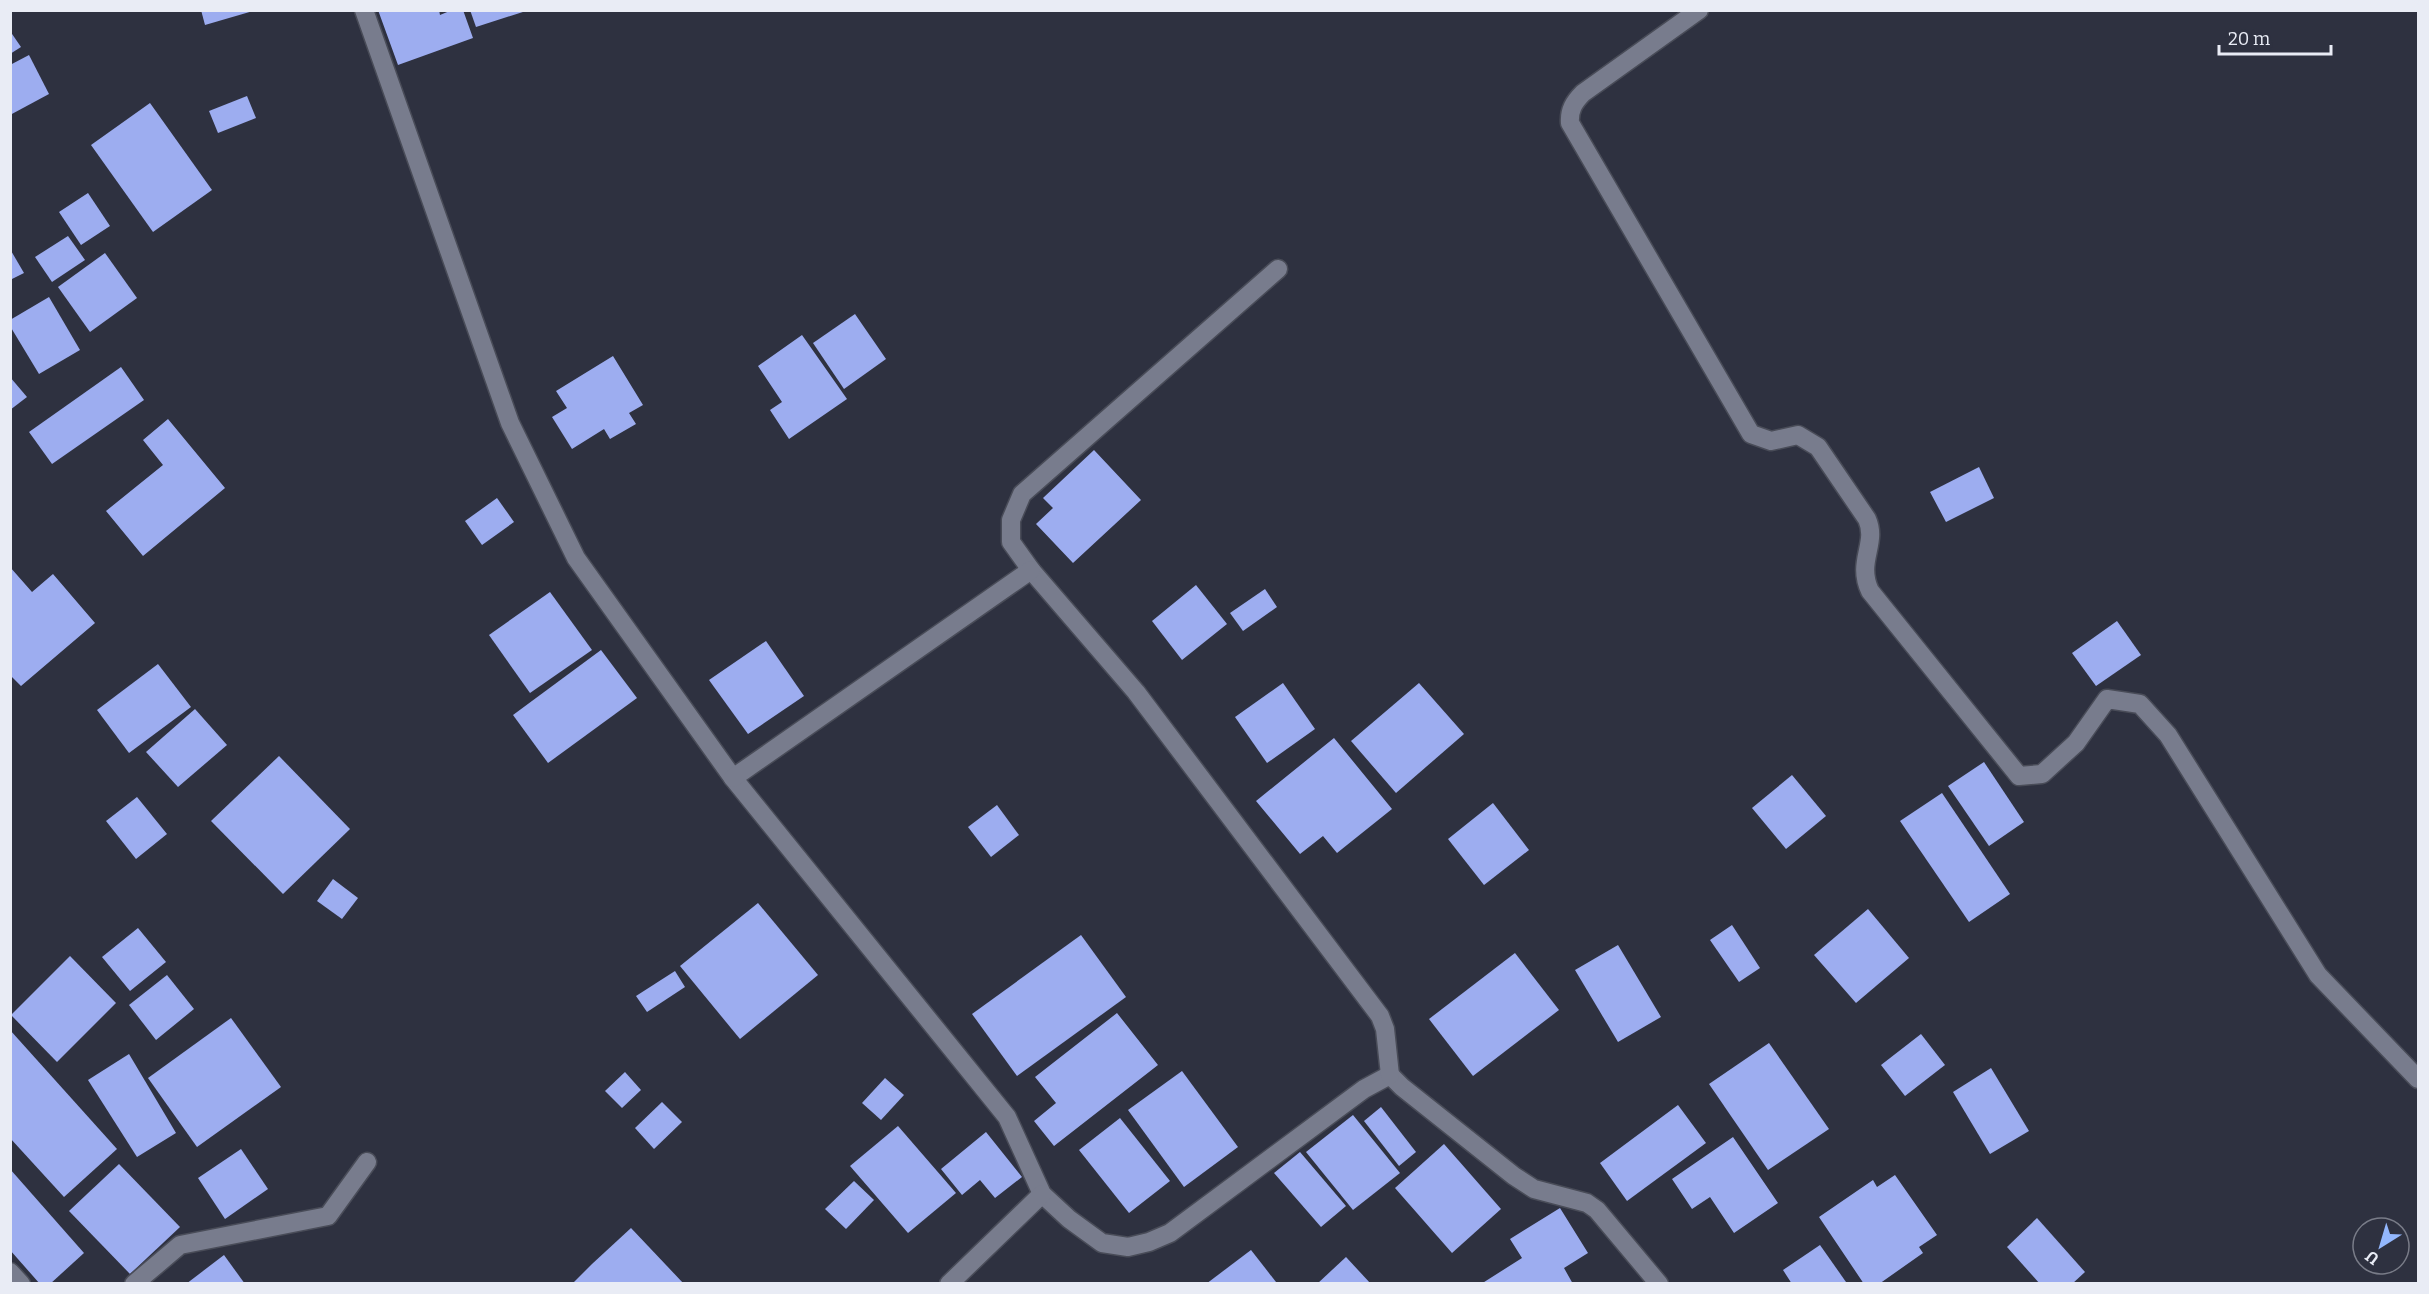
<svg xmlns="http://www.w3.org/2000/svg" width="2429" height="1294" font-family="Bitter,serif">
<rect width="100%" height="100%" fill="#2e3140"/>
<g fill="#9dadf0">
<polygon points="201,10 253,10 253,11 205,25"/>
<polygon points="378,10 439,10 440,15 452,10 463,10 473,38 398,65"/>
<polygon points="470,10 526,10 526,11 476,27"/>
<polygon points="10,31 21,47 10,54"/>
<polygon points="29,55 49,94 10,115 10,65"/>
<polygon points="247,96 256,118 218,133 209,111"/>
<polygon points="150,103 212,190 153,232 91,145"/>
<polygon points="88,193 110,226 81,245 59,212"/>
<polygon points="68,236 85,260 52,282 35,257"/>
<polygon points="10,249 24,273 10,280"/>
<polygon points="105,253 137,298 90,332 58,287"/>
<polygon points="49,297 80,350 39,374 10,326 10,320"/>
<polygon points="855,314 886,359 844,389 813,343"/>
<polygon points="802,335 847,399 789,439 770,410 782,402 758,366"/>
<polygon points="613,356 643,405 629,413 636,424 610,439 604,429 572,449 552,417 567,408 556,391"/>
<polygon points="121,367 144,400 52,464 29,432"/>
<polygon points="10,377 27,397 10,410"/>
<polygon points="168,419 225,488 143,556 106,511 163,465 143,440"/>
<polygon points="1094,450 1141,500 1073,563 1036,524 1053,508 1043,498"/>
<polygon points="1979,467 1994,498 1946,522 1930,492"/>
<polygon points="497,498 514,522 482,545 465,521"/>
<polygon points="10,567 32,592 53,574 95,623 21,686 10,675"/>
<polygon points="1196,585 1227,624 1182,660 1152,621"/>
<polygon points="1265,589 1277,607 1243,631 1230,613"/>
<polygon points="550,592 592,650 530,693 489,635"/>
<polygon points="2117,621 2141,655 2096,686 2072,653"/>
<polygon points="766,641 804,696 748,734 709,680"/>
<polygon points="601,650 637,698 548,763 513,715"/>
<polygon points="158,664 191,707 129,753 97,710"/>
<polygon points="1283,683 1315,729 1267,763 1235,717"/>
<polygon points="1419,683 1464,734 1396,793 1351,741"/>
<polygon points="195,709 227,745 178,787 146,752"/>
<polygon points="1334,738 1392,809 1337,853 1323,836 1300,854 1256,801"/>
<polygon points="279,756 350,829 283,894 211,821"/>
<polygon points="1984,762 2024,822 1989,846 1948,786"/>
<polygon points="1792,775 1826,816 1786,849 1752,808"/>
<polygon points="1942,793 2010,894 1969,922 1900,821"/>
<polygon points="137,797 167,834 136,859 106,821"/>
<polygon points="1493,803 1529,850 1484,885 1448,839"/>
<polygon points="997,805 1019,835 991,857 968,827"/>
<polygon points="333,879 358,898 342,919 317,901"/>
<polygon points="758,903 818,975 740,1039 680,966"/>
<polygon points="1868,909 1909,958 1856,1003 1814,955"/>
<polygon points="1732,925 1760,968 1739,982 1710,940"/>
<polygon points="138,928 166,962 130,991 102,957"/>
<polygon points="1081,935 1126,997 1017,1076 972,1014"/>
<polygon points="1618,945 1661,1017 1618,1042 1575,970"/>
<polygon points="1515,953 1559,1010 1473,1076 1429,1019"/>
<polygon points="70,956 116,1003 57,1062 11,1015"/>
<polygon points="675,971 685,987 647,1012 636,996"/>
<polygon points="167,975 194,1009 156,1040 129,1005"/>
<polygon points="1117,1013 1158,1065 1054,1146 1034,1121 1056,1103 1035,1077"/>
<polygon points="231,1018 281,1087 197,1147 148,1078"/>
<polygon points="10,1030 117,1149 64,1197 10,1138"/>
<polygon points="1921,1034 1945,1065 1905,1096 1881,1065"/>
<polygon points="1769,1043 1829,1129 1768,1170 1709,1084"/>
<polygon points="129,1054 176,1133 137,1157 88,1080"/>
<polygon points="1991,1068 2029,1131 1990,1154 1953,1092"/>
<polygon points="1182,1071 1238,1147 1184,1187 1128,1110"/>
<polygon points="625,1072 641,1090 622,1108 605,1091"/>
<polygon points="885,1078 904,1095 881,1120 862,1103"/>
<polygon points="662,1102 682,1122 654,1149 635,1128"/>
<polygon points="1678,1105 1706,1143 1627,1201 1600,1163"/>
<polygon points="1381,1107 1416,1152 1399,1166 1364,1121"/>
<polygon points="1353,1115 1400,1173 1353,1210 1306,1152"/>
<polygon points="1120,1118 1170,1181 1129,1213 1079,1150"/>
<polygon points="898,1126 956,1193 908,1233 850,1166"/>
<polygon points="986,1132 1022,1177 995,1198 980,1180 962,1195 941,1169"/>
<polygon points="1733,1137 1778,1203 1734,1233 1710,1197 1692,1209 1672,1179"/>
<polygon points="1444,1144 1501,1209 1452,1253 1395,1188"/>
<polygon points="241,1149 268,1189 225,1219 198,1178"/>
<polygon points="1300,1152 1346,1206 1321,1227 1274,1173"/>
<polygon points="119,1164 180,1227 130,1274 69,1211"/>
<polygon points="10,1169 84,1253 50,1284 40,1284 10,1250"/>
<polygon points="1895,1175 1937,1235 1919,1247 1923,1253 1879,1284 1864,1284 1819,1217 1873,1180 1877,1187"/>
<polygon points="854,1181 874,1200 846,1229 825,1209"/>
<polygon points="1560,1208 1588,1253 1564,1268 1573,1284 1481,1284 1522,1258 1510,1239"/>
<polygon points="2037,1218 2085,1272 2072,1284 2040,1284 2007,1247"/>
<polygon points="631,1228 684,1284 572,1284 592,1264"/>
<polygon points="1820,1245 1846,1282 1792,1284 1783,1270"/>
<polygon points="1251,1250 1276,1282 1274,1284 1206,1284"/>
<polygon points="224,1255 245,1284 186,1284"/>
<polygon points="1346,1257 1371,1284 1317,1284"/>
</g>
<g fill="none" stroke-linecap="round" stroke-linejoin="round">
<defs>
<g id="minor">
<polyline points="364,10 510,423 576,558 733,778 1007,1117 1042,1194 1069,1219 1102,1243 1128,1247 1149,1242 1170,1233 1364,1089 1390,1075 1402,1087 1514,1176 1534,1189 1587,1203 1597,1210 1659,1284"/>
<path d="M1699 10 1583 93C1574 102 1569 110 1570 123L1751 434 1771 441 1798 435 1818 447 1867 519C1878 544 1856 561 1870 591L2019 776 2042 774 2076 743 2107 699 2140 704 2168 735 2318 975 2418 1079"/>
<polyline points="1278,269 1022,494 1011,520 1011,542 1031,570 1136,692 1380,1016 1385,1029 1390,1075"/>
<polyline points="733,778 1031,570"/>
<polyline points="10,1272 21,1284"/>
<polyline points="134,1284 180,1245 328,1216 367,1162"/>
<polyline points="949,1284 1042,1194"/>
</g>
</defs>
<use href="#minor" stroke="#494c58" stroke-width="21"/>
<use href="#minor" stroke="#787c8d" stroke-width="18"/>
</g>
<rect width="2429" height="1294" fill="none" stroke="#e9ecf5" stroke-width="24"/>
<g transform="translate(2381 1246) rotate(217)"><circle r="28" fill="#2e3140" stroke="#797c88" stroke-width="1.5"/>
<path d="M0-4.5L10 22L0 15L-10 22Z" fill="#93b7fd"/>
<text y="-9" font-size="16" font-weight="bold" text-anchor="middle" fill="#e9ecf5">U</text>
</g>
<path d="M2219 45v9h112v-9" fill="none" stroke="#e9ecf5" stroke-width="3"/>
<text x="2228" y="45" font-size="18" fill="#e9ecf5" stroke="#2e3140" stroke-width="4.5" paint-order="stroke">20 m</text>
</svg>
